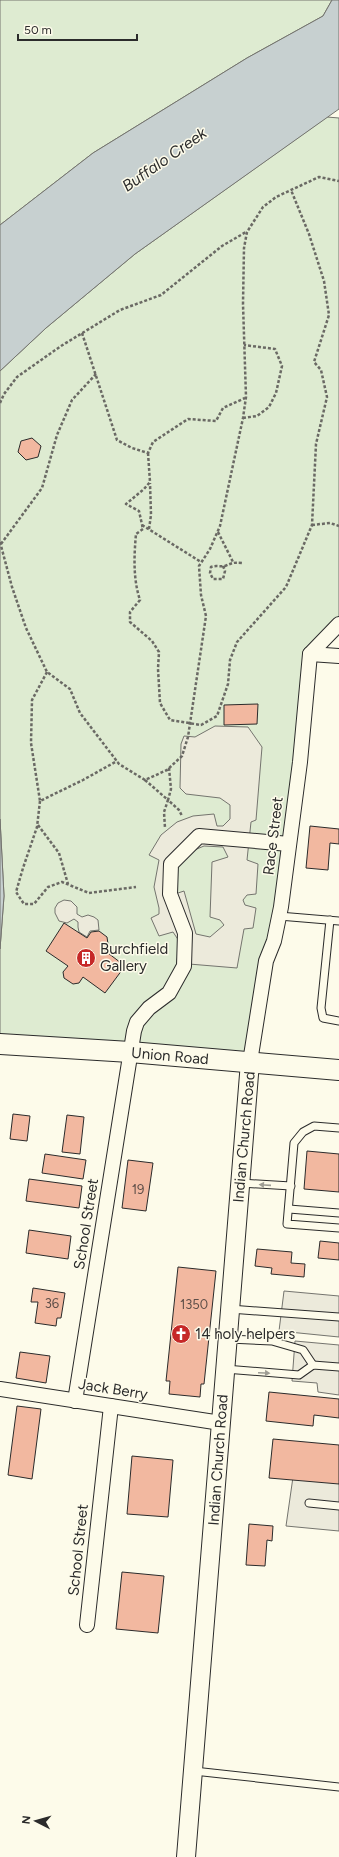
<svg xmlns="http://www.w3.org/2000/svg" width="339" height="1857" font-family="Figtree,sans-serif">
<rect width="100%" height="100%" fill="#fdfbea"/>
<g fill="#deebd1" stroke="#74746e">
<polygon points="0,0 332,0 323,16 247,58 93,153 0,225"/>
<polygon points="327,117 339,118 339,624 310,654 300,762 250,1062 0,1040 0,949 4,896 0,819 0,371 46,328 135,254"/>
</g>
<g fill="#eceadb" stroke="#74746e" fill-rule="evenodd">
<path d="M215 726 248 727 262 747 256 820 251 822 247 860 258 864 256 894 247 895 243 900 245 905 256 908 253 928 244 929 237 968 177 963 179 941 173 932 159 936 151 918 159 914V908L154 887 159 860 149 855 161 835 177 822 193 816 214 814 217 826H223L230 819V805L220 798 186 794 180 788 181 744 184 736 195 737ZM204 846 223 847 228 857 212 862 210 917 220 920 224 925 210 937 196 934 184 891 175 894 176 865 192 851Z"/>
<polygon points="64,900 71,901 77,907 77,914 82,917 88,915 94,917 98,920 99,930 90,931 87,937 79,932 78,927 78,922 74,919 67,923 59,921 55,913 55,908 58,903"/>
<polygon points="284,1291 339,1296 339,1337 279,1331"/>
<polygon points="295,1341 339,1345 339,1395 318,1392 317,1383 292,1381"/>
<polygon points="293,1477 339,1482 339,1531 286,1526"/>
</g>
<g fill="#c7d0d0" stroke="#74746e">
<polygon points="332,0 339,0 339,109 135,254 46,328 0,371 0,225 93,153 247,58 323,16"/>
<polygon points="0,819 4,896 0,949"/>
</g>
<g fill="#f2b8a0" stroke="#2b2b2b">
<polygon points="32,438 41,446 38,457 26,460 18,452 21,441"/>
<polygon points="258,704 257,724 224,725 224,705"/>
<polygon points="310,826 339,829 339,844 330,843 328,870 306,868"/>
<polygon points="64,923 87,938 91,932 99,931 107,937 108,944 104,950 125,966 105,993 83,977 79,983 73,984 64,978 63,972 68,966 46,951"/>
<polygon points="13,1114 30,1116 27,1141 10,1139"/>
<polygon points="67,1115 84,1117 80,1154 62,1152"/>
<polygon points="307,1151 339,1154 339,1192 304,1189"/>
<polygon points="45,1154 86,1160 83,1179 42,1173"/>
<polygon points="128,1160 153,1163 146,1211 122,1208"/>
<polygon points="29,1179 82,1186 79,1208 26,1201"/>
<polygon points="29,1230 71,1236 68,1259 26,1253"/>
<polygon points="320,1241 339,1243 339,1260 318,1258"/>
<polygon points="257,1249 292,1252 291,1263 305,1264 304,1277 271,1274 272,1268 255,1266"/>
<polygon points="178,1267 216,1271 204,1384 201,1384 200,1397 169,1394 170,1381 166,1381"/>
<polygon points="33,1288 65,1293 61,1318 57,1318 56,1326 35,1323 38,1302 31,1302"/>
<polygon points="20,1352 50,1356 46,1383 16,1378"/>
<polygon points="269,1392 339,1399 339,1418 314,1415 313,1426 266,1421"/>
<polygon points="17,1406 41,1409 32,1479 8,1475"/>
<polygon points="273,1439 339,1445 339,1484 269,1478"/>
<polygon points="132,1456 173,1460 168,1517 127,1514"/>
<polygon points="249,1524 273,1526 272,1541 267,1540 265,1566 246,1565"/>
<polygon points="122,1572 164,1576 158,1633 116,1629"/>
</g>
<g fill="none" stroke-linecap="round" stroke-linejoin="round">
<defs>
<g id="service">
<polyline points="279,916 339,921"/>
<polyline points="330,920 321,1008 323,1018 339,1021"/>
<polyline points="339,1128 314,1126 303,1132 294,1143 287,1224 339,1228"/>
<polyline points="241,1183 291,1186"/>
<polyline points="289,1209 339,1213"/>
<polyline points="230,1309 339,1317"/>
<polyline points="229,1339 272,1341 303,1350 313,1365"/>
<polyline points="225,1369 299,1375 313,1365 339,1367"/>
<polyline points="309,1503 339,1506"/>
<polyline points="194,1771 339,1787"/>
</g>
<g id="minor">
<polyline points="310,654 339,656"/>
<polyline points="250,1062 266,961 274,941 281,907 300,762 310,654 339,624"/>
<polyline points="0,1389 221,1423"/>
<polyline points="75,1401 134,1031 137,1022 149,1008 169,993 184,966 185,933 170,894 171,864 199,836 289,844"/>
<polyline points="87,1625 111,1406"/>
</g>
<polyline id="tertiary" points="186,1857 250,1062"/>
<polyline id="secondary" points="0,1044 130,1052 339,1070"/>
</defs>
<use href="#service" stroke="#2b2b2b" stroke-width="9"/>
<use href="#minor" stroke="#2b2b2b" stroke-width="16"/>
<use href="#tertiary" stroke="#2b2b2b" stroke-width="20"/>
<use href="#secondary" stroke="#2b2b2b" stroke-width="22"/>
<g stroke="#6a6964" stroke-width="2.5" stroke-dasharray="3 2" stroke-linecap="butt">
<polyline points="82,333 117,440 132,448 148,453 153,442 188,419 216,421 223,408 245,398"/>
<polyline points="0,403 4,394 17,377 61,346 120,310 161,295 222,246 246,232"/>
<polyline points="243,418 257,416 269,407 276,393 282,366 275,349 244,345"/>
<path d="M148 453 150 482 144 489 126 504 139 511 143 529 136 534C134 556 133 579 140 600L130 612V622L152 641 159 652 158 669 160 703 170 720 201 725 217 716 228 684 230 660 237 642 286 587 312 525 316 444 327 397 321 370 314 362 329 315 324 281 309 234 291 190"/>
<polyline points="142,525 201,562"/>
<polyline points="312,525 330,523 339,526"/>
<polyline points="149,529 151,515 150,483"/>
<polyline points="218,532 233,562"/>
<polyline points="0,542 12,587 26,628 47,672 70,689 80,713 119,764 145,780 167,770 182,756 188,737 206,616 201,595 199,566 210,549 220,526 243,418 246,397 243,304 244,248 247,232 263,207 276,197 319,177 339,181"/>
<polyline points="1,544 42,488 57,435 72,400 96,374"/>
<path d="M223 566 225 571 223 579H213L210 573 211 567C216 565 220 567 225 566 232 563 234 562 242 563"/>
<polyline points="47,672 32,700 31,743 40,801 83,780 117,761"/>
<polyline points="169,768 171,789 168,800 179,810 182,816"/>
<polyline points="145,780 168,800 164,812 165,828"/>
<polyline points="40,801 37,827 23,868 16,892 24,904 34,904 48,887 62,882 89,893 136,887"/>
<polyline points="38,825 59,853 68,884"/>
</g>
<use href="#service" stroke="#fdfbea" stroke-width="7"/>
<use href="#minor" stroke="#fdfbea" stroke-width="14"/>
<use href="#tertiary" stroke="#fdfbea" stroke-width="18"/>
<use href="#secondary" stroke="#fdfbea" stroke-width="20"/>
</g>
<defs><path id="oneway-solid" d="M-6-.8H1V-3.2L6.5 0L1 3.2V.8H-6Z"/></defs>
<g fill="#9e9d94">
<use href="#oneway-solid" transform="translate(265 1185) rotate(-176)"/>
<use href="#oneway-solid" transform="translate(264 1373) rotate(3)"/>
</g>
<defs>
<symbol id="building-disc" viewBox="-11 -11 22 22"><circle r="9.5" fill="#c62828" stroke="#fdfbea"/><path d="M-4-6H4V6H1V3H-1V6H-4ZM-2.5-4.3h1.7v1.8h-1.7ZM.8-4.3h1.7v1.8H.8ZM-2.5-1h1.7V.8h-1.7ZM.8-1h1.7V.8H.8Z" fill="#fff"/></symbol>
<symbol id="church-disc" viewBox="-11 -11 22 22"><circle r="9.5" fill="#c62828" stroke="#fdfbea"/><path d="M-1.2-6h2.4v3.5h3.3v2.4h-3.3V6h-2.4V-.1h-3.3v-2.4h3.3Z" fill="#fff"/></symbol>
</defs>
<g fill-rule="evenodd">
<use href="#building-disc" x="75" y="947" width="22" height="22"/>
<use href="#church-disc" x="170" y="1323" width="22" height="22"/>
</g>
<g text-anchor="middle" stroke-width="3" stroke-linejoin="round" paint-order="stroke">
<g font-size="13" fill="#5d4e48">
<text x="138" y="1194">19</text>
<text x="52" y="1308">36</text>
<text x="194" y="1309">1350</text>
</g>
<g font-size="15" fill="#2b2b2b" stroke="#fdfbea">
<text transform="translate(273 836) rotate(-83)" y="5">Race Street</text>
<text transform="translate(170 1056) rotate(5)" y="5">Union Road</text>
<text transform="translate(244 1137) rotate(-85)" y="5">Indian Church Road</text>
<text transform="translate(86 1224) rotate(-81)" y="5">School Street</text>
<text transform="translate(113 1389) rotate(9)" y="5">Jack Berry</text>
<text transform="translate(218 1460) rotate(-86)" y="5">Indian Church Road</text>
<text transform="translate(78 1550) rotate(-84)" y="5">School Street</text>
</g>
<g font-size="15" fill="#2b2b2b" stroke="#fdfbea" text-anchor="start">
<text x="100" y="954">Burchfield<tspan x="100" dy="17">Gallery</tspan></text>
<text x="195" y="1339">14 holy helpers</text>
</g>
<g font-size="16" font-style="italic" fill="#2b2b2b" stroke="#fdfbea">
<text transform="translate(164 159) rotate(-35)" y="6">Buffalo Creek</text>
</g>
</g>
<g transform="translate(36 1821) rotate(276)" stroke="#fdfbea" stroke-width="3" paint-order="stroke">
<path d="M0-3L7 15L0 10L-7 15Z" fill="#2b2b2b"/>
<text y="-6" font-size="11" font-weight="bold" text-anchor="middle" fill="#2b2b2b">N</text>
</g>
<path d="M18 34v6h119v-6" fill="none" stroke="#2b2b2b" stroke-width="2"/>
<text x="24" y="34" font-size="12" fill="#2b2b2b" stroke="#fdfbea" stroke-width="3" paint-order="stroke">50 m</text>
</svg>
